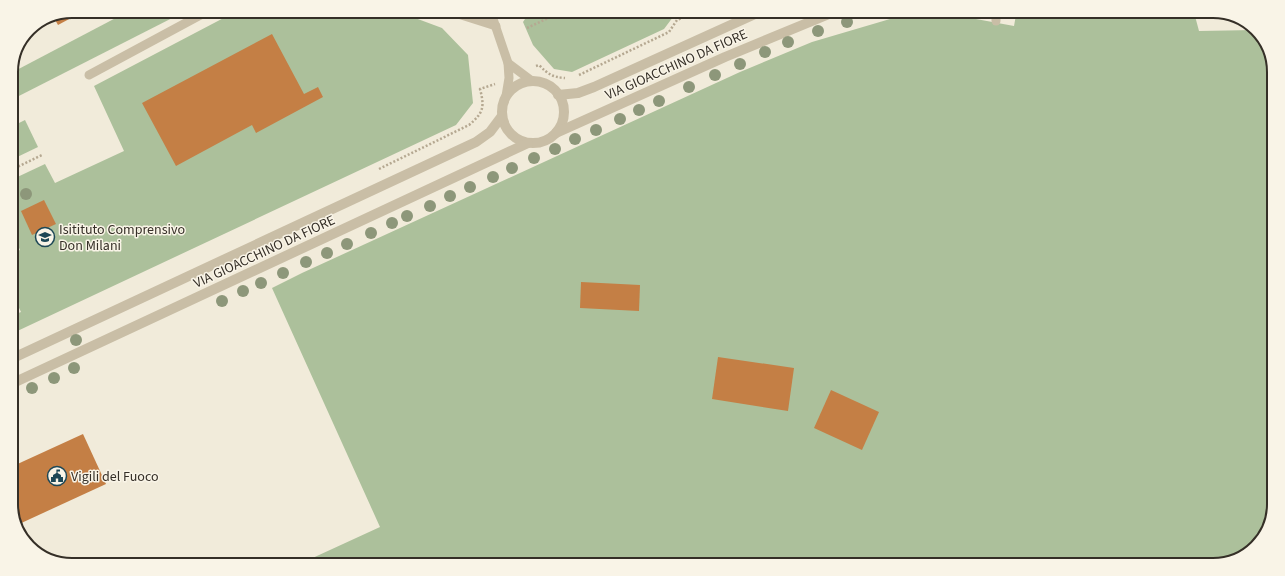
<svg xmlns="http://www.w3.org/2000/svg" width="1285" height="576" font-family="'Source Sans 3',sans-serif">
<rect width="100%" height="100%" fill="#f1ebda"/>
<g fill="#acc09b">
<polygon points="129,11 186,11 11,100 11,73"/>
<polygon points="235,12 399,12 442,28 468,55 473,103 456,125 11,334 11,316 21,312 11,291 11,264 17,261 14,253 20,250 11,230 11,180 45,164 55,183 124,151 94,86"/>
<polygon points="529,13 682,13 673,17 664,29 572,72 554,69 533,45 523,22"/>
<polygon points="907,14 973,15 976,19 1014,26 1016,15 1195,16 1199,31 1254,30 1264,38 1274,68 1269,528 1247,555 1213,565 306,561 380,527 272,288 302,273 740,72 812,42"/>
<polygon points="25,120 38,147 11,160 11,127"/>
</g>
<g fill="#c47f45">
<polygon points="72,11 84,11 58,25 54,18"/>
<polygon points="272,34 304,94 318,87 323,97 256,133 252,125 176,166 142,103"/>
<polygon points="44,200 56,224 32,235 21,211"/>
<polygon points="581,282 640,285 639,311 580,308"/>
<polygon points="718,357 794,368 788,411 712,399"/>
<polygon points="831,390 879,412 862,450 814,428"/>
<polygon points="83,434 106,484 17,525 11,508 11,467"/>
</g>
<g fill="none" stroke-linecap="round" stroke-linejoin="round">
<g stroke="#b5a891" stroke-width="2.5" stroke-dasharray="2 2" stroke-linecap="butt">
<polyline points="527,28 559,13"/>
<path d="M536 66 539 65C548 74 552 77 565 78"/>
<polyline points="579,75 669,32 677,20 693,14"/>
<path d="M379 169 469 125C483 113 485 108 480 89L495 84"/>
<polyline points="11,170 42,155"/>
</g>
<g stroke="#c9bea6" stroke-width="9">
<polyline points="455,13 496,26"/>
<polyline points="491,13 508,63 509,78 506,96"/>
<polyline points="996,21 996,15"/>
<polyline points="508,63 532,81"/>
<polyline points="89,75 206,12"/>
</g>
<g stroke="#c9bea6" stroke-width="10">
<circle cx="533" cy="112" r="31"/>
<polyline points="558,95 578,93 594,87 755,14"/>
<polyline points="556,133 725,57 829,14"/>
<polyline points="11,359 476,142 490,132 502,116"/>
<polyline points="11,384 528,143"/>
</g>
</g>
<g fill="#8d977a">
<circle cx="847" cy="22" r="6"/>
<circle cx="818" cy="31" r="6"/>
<circle cx="788" cy="42" r="6"/>
<circle cx="765" cy="52" r="6"/>
<circle cx="740" cy="64" r="6"/>
<circle cx="715" cy="75" r="6"/>
<circle cx="689" cy="87" r="6"/>
<circle cx="659" cy="101" r="6"/>
<circle cx="639" cy="110" r="6"/>
<circle cx="620" cy="119" r="6"/>
<circle cx="596" cy="130" r="6"/>
<circle cx="575" cy="139" r="6"/>
<circle cx="555" cy="149" r="6"/>
<circle cx="534" cy="158" r="6"/>
<circle cx="512" cy="168" r="6"/>
<circle cx="493" cy="177" r="6"/>
<circle cx="470" cy="187" r="6"/>
<circle cx="26" cy="194" r="6"/>
<circle cx="450" cy="196" r="6"/>
<circle cx="430" cy="206" r="6"/>
<circle cx="407" cy="216" r="6"/>
<circle cx="392" cy="223" r="6"/>
<circle cx="371" cy="233" r="6"/>
<circle cx="347" cy="244" r="6"/>
<circle cx="327" cy="253" r="6"/>
<circle cx="306" cy="262" r="6"/>
<circle cx="283" cy="273" r="6"/>
<circle cx="261" cy="283" r="6"/>
<circle cx="243" cy="291" r="6"/>
<circle cx="222" cy="301" r="6"/>
<circle cx="76" cy="340" r="6"/>
<circle cx="74" cy="368" r="6"/>
<circle cx="54" cy="378" r="6"/>
<circle cx="32" cy="388" r="6"/>
</g>
<defs>
<symbol id="school-ring" viewBox="-11 -11 22 22"><circle r="9.5" fill="#f9f4e7" stroke="#1d4756" stroke-width="1.5"/><path d="M0-5L7-2L0 1L-7-2ZM-4 1L0 2.5L4 1V4Q0 6-4 4Z" fill="#1d4756"/></symbol>
<symbol id="civic-ring" viewBox="-11 -11 22 22"><circle r="9.5" fill="#f9f4e7" stroke="#1d4756" stroke-width="1.5"/><path d="M-.6-6.5H3V-4.5H.6V-3L4-1V1h2V6H-6V1h2V-1L-.6-3ZM-1.2 2.5V6h2.4V2.5Z" fill="#1d4756"/></symbol>
</defs>
<g fill-rule="evenodd">
<use href="#school-ring" x="34" y="226" width="22" height="22"/>
<use href="#civic-ring" x="46" y="465" width="22" height="22"/>
</g>
<g text-anchor="middle" stroke-width="3" stroke-linejoin="round" paint-order="stroke">
<g font-size="14" fill="#352f27" stroke="#f9f4e7">
<text transform="translate(676 64) rotate(-24)" y="5">VIA GIOACCHINO DA FIORE</text>
<text transform="translate(264 251) rotate(-25)" y="5">VIA GIOACCHINO DA FIORE</text>
</g>
<g font-size="14" fill="#352f27" stroke="#f9f4e7" text-anchor="start">
<text x="59" y="234">Isitituto Comprensivo<tspan x="59" dy="16">Don Milani</tspan></text>
<text x="71" y="481">Vigili del Fuoco</text>
</g>
</g>
<path d="M0 0H1285V576H0ZM72 18H1213A54 54 0 0 1 1267 72V504A54 54 0 0 1 1213 558H72A54 54 0 0 1 18 504V72A54 54 0 0 1 72 18Z" fill="#f9f4e7" fill-rule="evenodd"/>
<path fill="none" stroke="#352f27" stroke-width="2" d="M72 18H1213A54 54 0 0 1 1267 72V504A54 54 0 0 1 1213 558H72A54 54 0 0 1 18 504V72A54 54 0 0 1 72 18Z"/>
</svg>
